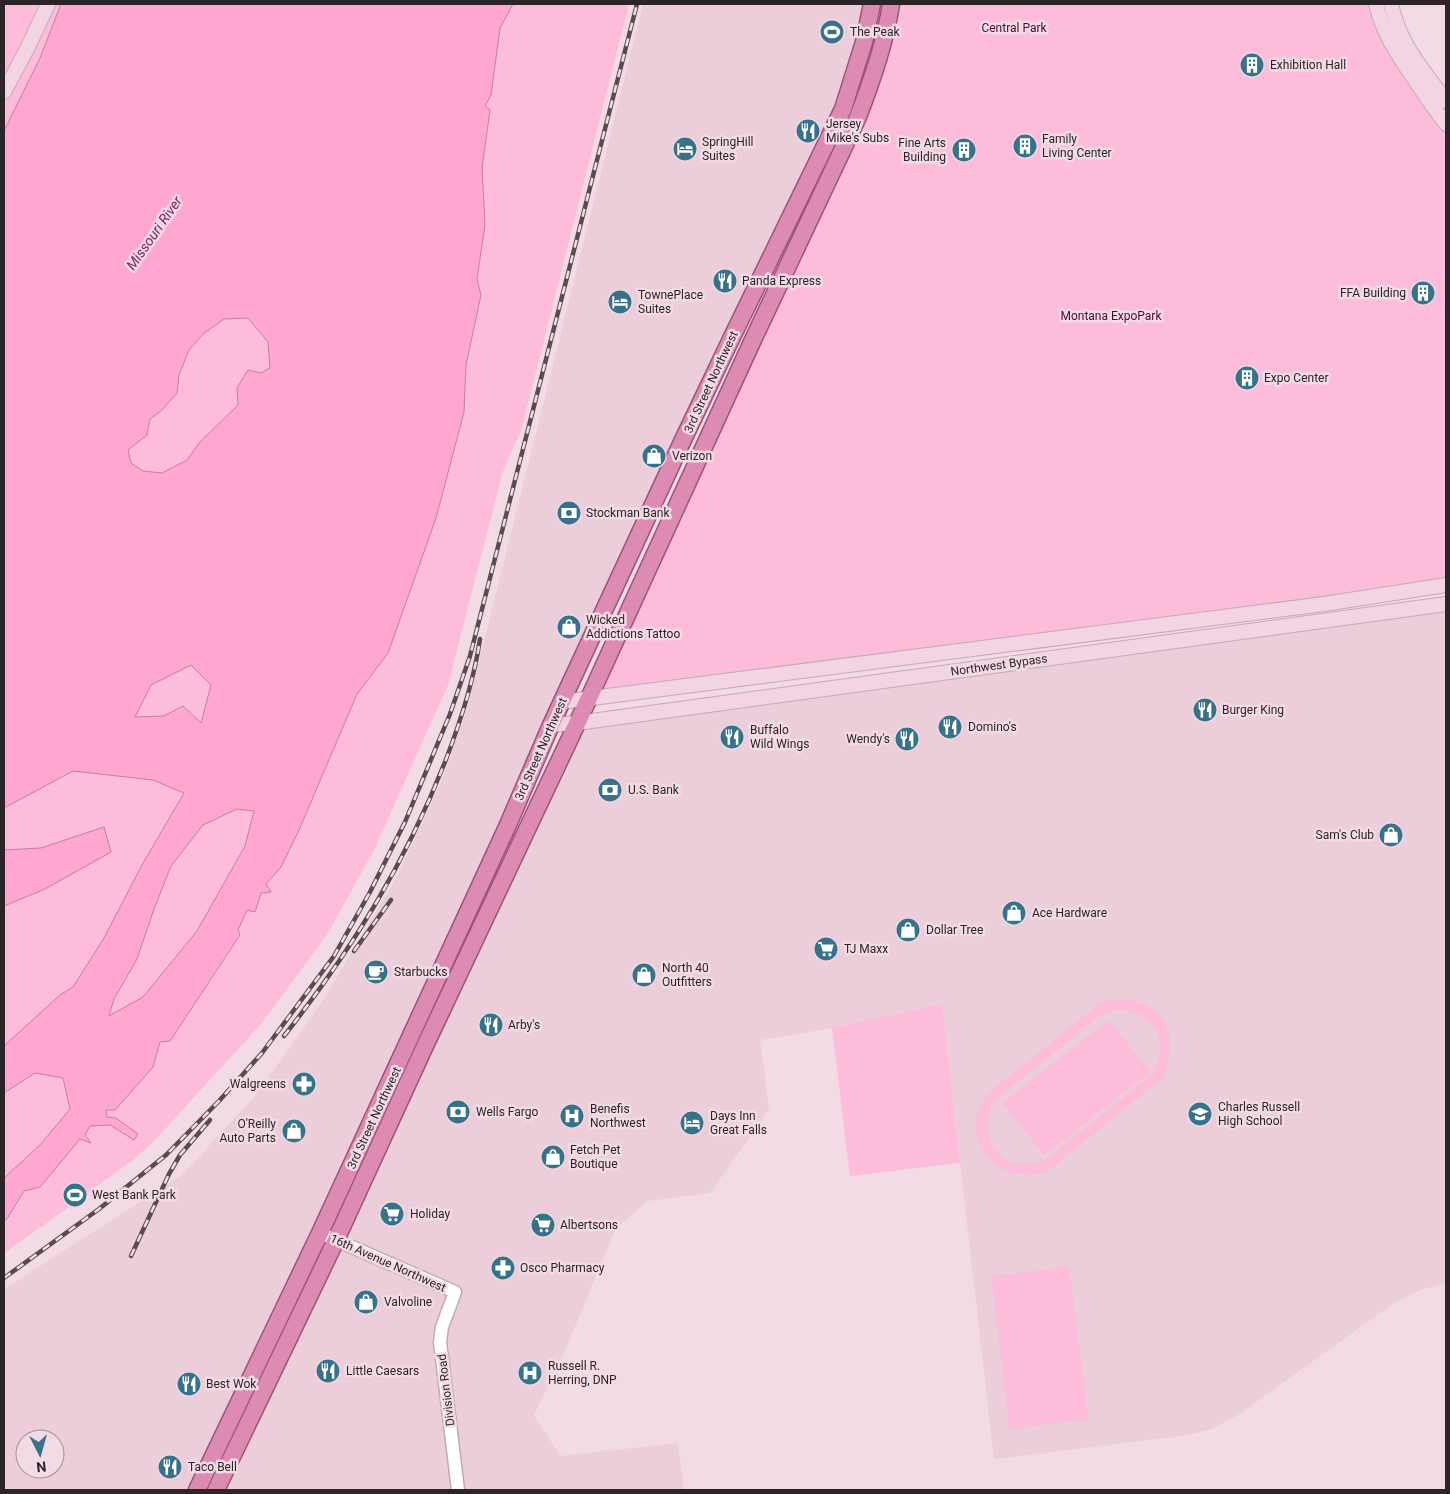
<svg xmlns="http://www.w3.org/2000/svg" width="1450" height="1494" font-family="Roboto,sans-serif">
<rect width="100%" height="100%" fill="#f2dbe5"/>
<g fill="#eccdda" fill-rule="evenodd">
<path d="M643 4H872L843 109 197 1490H4V1289L181 1176 256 1095 322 1002 394 882 440 785 467 710ZM25 1439H55V1469H25Z"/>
<polygon points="1446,604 1446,1283 1423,1289 1397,1301 1238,1415 1212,1429 1187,1435 994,1459 942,1004 832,1028 760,1040 769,1110 710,1193 648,1201 616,1228 569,1341 534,1415 560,1456 678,1443 684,1490 216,1490 577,723"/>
</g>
<g fill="#fdbcd9" fill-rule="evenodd">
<polygon points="4,4 61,4 40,58 4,131"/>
<polygon points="513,4 629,4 521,431 503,471 448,685 374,850 328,933 262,1023 154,1141 133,1160 48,1222 4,1253 4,1221 7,1219 25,1191 40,1186 80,1139 90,1142 85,1135 90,1126 110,1125 134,1140 138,1134 116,1118 107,1117 106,1110 153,1067 160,1042 170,1041 240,936 238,930 247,910 261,893 266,884 281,867 299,830 357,694 388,653 464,412 466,365 481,296 477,279 485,225 482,168 490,111 484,106 491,95 500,28"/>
<polygon points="890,4 1374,4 1446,124 1446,585 589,698 858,117"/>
<polygon points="248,318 268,342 270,368 261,373 248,370 237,388 238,405 200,442 187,460 162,473 143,471 130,463 128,450 147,435 150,419 162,410 177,393 179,375 189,350 203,334 224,319"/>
<polygon points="191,665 211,685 201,724 183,706 164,716 135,717 151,685"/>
<polygon points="73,771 153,780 184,793 142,865 104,938 73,987 60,995 4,1046 4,906 45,889 111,852 103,827 41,848 4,850 4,808"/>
<polygon points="237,809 254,810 245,846 197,931 143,997 109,1017 114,999 137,959 154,909 171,866 203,825"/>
<path d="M1127 999C1132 1000 1137 1001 1142 1003 1174 1016 1176 1052 1162 1079L1049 1170C1043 1172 1036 1175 1030 1175 1002 1176 977 1156 976 1127 975 1115 981 1104 987 1094L1095 1007 1110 1000ZM1124 1009C1160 1018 1171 1045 1150 1076L1045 1160C1037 1163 1030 1165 1022 1164 996 1162 979 1132 991 1108 993 1105 996 1102 998 1098L1100 1016 1111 1011Z"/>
<polygon points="942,1004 960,1163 850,1176 832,1028"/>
<polygon points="1109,1020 1150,1072 1044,1155 1002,1103"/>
<polygon points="35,1073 63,1078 70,1109 40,1145 4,1178 4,1093"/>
<polygon points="1069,1267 1088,1419 1010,1429 991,1276"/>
</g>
<g fill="#ffa7d0" stroke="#c0809e" fill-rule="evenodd">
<path d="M61 4H513L500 28 491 95 485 106 490 110 482 168 485 225 477 279 481 295 466 365 464 412 436 518 388 653 357 694 299 830 281 867 266 884 271 892 261 893 255 912 247 910 238 930 240 935 170 1041 160 1042 153 1067 115 1110H106L107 1117 116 1118 138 1134 134 1140 110 1125 90 1126 85 1135 91 1143 80 1139 40 1187 24 1191 7 1219 4 1221V1178L40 1145 70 1109 63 1078 35 1073 4 1093V1046L60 995 73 987 104 938 142 865 184 793 153 780 73 771 4 808V131L40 58ZM248 318 268 342 270 368 261 373 248 370 237 388 238 405 200 442 187 460 162 473 143 471 131 463 128 450 147 435 150 419 162 410 177 393 179 375 189 350 203 334 224 319ZM191 665 211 685 201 723 183 706 164 716 135 717 151 685ZM237 809 254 811 245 846 197 931 143 997 109 1016 114 999 137 959 154 909 171 866 203 825Z"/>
<polygon points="104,827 111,852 45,889 4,906 4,850 41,848"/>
</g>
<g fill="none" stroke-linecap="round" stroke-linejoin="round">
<defs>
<polyline id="tertiary" points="320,1233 455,1292 442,1327 440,1342 458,1490"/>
<g id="secondary">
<path d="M1376 4C1383 34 1398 55 1415 80 1425 95 1435 110 1446 124"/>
<path d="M1391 4C1399 43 1423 70 1446 101"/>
<polyline points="4,92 28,47 48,4"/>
<polyline points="561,702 1324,604 1446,585"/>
<polyline points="551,725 577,723 1446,604"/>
</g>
<g id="trunk">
<polyline points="197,1490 320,1233 507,827 551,725 682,442 732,337 843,109 864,42 872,4"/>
<path d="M216 1490 336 1240 424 1048 589 698 752 342 858 117C872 80 885 43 891 4"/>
</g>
</defs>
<use href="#tertiary" stroke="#c1abb5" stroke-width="15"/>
<use href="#secondary" stroke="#c1abb5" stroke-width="16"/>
<use href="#trunk" stroke="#9a5477" stroke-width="19"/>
<use href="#tertiary" stroke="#fff" stroke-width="12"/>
<use href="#secondary" stroke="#f2d4e3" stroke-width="14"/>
<use href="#trunk" stroke="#de8bb4" stroke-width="16"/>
<defs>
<g id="rail">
<polyline points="354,951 391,900"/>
<path d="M284 1036C351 951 405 864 445 762 460 723 474 681 480 639"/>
<polyline points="131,1256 169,1174 180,1155 210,1120"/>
<polyline points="4,1278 99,1209 166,1155 219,1101 262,1053 334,956 370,892 405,822 450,714 470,656 637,4"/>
</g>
</defs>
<use href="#rail" stroke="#584c51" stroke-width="4.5"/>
<use href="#rail" stroke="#f2dbe5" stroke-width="2.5" stroke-dasharray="8" stroke-linecap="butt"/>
</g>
<defs>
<symbol id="stadium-disc" viewBox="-11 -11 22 22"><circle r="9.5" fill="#367289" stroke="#f2dbe5"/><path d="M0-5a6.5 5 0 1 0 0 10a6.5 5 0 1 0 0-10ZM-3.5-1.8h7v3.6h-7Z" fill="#fff"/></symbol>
<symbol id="building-disc" viewBox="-11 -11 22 22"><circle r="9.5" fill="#367289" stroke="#f2dbe5"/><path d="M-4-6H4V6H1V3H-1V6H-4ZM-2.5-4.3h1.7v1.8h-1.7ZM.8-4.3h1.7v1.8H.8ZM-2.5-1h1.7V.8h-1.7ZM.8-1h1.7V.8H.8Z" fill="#fff"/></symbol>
<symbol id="restaurant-disc" viewBox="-11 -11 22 22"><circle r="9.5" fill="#367289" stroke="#f2dbe5"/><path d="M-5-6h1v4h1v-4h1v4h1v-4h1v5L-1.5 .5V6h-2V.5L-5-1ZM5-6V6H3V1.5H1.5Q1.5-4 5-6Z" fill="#fff"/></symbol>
<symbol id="hotel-disc" viewBox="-11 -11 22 22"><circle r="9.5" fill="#367289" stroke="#f2dbe5"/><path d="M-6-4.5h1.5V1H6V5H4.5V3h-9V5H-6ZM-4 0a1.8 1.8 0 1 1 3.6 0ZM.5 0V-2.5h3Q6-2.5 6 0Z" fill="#fff"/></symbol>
<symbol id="shop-disc" viewBox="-11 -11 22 22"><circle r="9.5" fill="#367289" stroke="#f2dbe5"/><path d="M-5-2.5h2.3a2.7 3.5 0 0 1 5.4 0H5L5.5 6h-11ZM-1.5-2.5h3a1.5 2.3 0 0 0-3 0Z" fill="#fff"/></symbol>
<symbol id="bank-disc" viewBox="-11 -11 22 22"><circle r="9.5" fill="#367289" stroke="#f2dbe5"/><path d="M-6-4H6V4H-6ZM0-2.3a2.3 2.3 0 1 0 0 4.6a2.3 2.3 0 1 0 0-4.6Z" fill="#fff"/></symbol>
<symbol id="supermarket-disc" viewBox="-11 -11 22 22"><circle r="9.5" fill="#367289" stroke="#f2dbe5"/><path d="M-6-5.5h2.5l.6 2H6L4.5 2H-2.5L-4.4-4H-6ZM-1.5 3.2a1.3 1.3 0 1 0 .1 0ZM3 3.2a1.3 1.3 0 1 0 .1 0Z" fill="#fff"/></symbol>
<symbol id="cafe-disc" viewBox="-11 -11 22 22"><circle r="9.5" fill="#367289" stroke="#f2dbe5"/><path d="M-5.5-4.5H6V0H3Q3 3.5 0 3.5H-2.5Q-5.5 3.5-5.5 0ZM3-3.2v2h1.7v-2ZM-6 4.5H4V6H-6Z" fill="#fff"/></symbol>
<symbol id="pharmacy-disc" viewBox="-11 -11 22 22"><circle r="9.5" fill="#367289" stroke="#f2dbe5"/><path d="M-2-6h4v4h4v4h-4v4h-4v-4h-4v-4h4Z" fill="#fff"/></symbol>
<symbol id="school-disc" viewBox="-11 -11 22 22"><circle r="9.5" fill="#367289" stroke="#f2dbe5"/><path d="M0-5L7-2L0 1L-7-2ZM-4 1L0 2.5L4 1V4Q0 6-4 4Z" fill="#fff"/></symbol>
<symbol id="hospital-disc" viewBox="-11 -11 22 22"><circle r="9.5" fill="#367289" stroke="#f2dbe5"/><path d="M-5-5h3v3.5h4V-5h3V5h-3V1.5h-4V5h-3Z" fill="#fff"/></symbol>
</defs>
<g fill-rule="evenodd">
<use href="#stadium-disc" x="818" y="18" width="28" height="28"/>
<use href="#building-disc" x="1238" y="51" width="28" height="28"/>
<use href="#restaurant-disc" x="794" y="117" width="28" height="28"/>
<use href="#building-disc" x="1011" y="132" width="28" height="28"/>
<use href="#hotel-disc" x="671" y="135" width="28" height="28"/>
<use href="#building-disc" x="950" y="136" width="28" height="28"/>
<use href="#restaurant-disc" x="711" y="267" width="28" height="28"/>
<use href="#building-disc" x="1409" y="279" width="28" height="28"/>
<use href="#hotel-disc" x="606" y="288" width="28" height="28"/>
<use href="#building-disc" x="1233" y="364" width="28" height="28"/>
<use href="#shop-disc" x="640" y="442" width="28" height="28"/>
<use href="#bank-disc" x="555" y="499" width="28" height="28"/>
<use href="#shop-disc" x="555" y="613" width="28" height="28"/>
<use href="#restaurant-disc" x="1191" y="696" width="28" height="28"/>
<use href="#restaurant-disc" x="936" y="713" width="28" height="28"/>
<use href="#restaurant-disc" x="718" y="723" width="28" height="28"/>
<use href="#restaurant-disc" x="893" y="725" width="28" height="28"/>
<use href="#bank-disc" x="596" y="776" width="28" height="28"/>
<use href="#shop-disc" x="1377" y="821" width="28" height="28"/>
<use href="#shop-disc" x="1000" y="899" width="28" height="28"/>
<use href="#shop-disc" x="894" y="916" width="28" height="28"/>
<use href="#supermarket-disc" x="812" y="935" width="28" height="28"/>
<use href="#cafe-disc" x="362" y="958" width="28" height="28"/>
<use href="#shop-disc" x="630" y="961" width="28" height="28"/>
<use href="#restaurant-disc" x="477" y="1011" width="28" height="28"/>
<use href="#pharmacy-disc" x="290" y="1070" width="28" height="28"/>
<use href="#bank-disc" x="444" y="1098" width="28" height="28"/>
<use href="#school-disc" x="1186" y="1100" width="28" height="28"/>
<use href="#hospital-disc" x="558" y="1102" width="28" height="28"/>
<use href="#hotel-disc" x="678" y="1109" width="28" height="28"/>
<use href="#shop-disc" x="280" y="1117" width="28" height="28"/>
<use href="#shop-disc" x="539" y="1143" width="28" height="28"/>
<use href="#stadium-disc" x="61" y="1181" width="28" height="28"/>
<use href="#supermarket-disc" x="378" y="1200" width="28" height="28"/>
<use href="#supermarket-disc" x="529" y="1211" width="28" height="28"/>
<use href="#pharmacy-disc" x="489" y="1254" width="28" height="28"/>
<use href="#shop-disc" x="352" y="1288" width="28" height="28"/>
<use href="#restaurant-disc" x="314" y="1357" width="28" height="28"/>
<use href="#hospital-disc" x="516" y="1359" width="28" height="28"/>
<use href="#restaurant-disc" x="175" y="1370" width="28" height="28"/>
<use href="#restaurant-disc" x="156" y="1453" width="28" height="28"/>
</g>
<g text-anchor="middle" stroke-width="5" stroke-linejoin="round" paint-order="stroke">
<g font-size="12" fill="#520534" stroke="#f2dbe5">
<text x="1014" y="32">Central Park</text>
<text x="1111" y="320">Montana ExpoPark</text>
</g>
<g font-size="12" fill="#2d2428" stroke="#f2dbe5" text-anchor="start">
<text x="850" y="36">The Peak</text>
<text x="1270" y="69">Exhibition Hall</text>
<text x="826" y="128">Jersey<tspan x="826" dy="14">Mike's Subs</tspan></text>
<text x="1042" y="143">Family<tspan x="1042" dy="14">Living Center</tspan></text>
<text x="702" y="146">SpringHill<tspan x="702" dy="14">Suites</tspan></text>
<text x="946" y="147" text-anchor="end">Fine Arts<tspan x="946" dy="14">Building</tspan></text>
<text x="742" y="285">Panda Express</text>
<text x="1406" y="297" text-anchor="end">FFA Building</text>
<text x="638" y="299">TownePlace<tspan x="638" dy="14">Suites</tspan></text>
<text x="1264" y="382">Expo Center</text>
<text x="672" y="460">Verizon</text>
<text x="586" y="517">Stockman Bank</text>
<text x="586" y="624">Wicked<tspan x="586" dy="14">Addictions Tattoo</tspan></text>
<text x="1222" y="714">Burger King</text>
<text x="968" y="731">Domino's</text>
<text x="750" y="734">Buffalo<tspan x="750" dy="14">Wild Wings</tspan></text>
<text x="890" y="743" text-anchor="end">Wendy's</text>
<text x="628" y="794">U.S. Bank</text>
<text x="1374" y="839" text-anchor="end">Sam's Club</text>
<text x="1032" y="917">Ace Hardware</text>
<text x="926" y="934">Dollar Tree</text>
<text x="844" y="953">TJ Maxx</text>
<text x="662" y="972">North 40<tspan x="662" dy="14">Outfitters</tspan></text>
<text x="394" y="976">Starbucks</text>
<text x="508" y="1029">Arby's</text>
<text x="286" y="1088" text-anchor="end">Walgreens</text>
<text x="1218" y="1111">Charles Russell<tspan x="1218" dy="14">High School</tspan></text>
<text x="590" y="1113">Benefis<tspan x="590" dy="14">Northwest</tspan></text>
<text x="476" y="1116">Wells Fargo</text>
<text x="710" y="1120">Days Inn<tspan x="710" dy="14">Great Falls</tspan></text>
<text x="276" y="1128" text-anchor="end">O'Reilly<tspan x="276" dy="14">Auto Parts</tspan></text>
<text x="570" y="1154">Fetch Pet<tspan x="570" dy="14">Boutique</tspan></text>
<text x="92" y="1199">West Bank Park</text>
<text x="410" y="1218">Holiday</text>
<text x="560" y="1229">Albertsons</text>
<text x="520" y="1272">Osco Pharmacy</text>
<text x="384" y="1306">Valvoline</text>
<text x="548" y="1370">Russell R.<tspan x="548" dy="14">Herring, DNP</tspan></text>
<text x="346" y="1375">Little Caesars</text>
<text x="206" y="1388">Best Wok</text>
<text x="188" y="1471">Taco Bell</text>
</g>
<g font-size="12" fill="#2d2428" stroke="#f2dbe5">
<text transform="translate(711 382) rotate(-65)" y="4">3rd Street Northwest</text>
<text transform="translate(999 665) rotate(-8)" y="4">Northwest Bypass</text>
<text transform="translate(541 749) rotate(-66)" y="4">3rd Street Northwest</text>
<text transform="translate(374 1118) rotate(-65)" y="4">3rd Street Northwest</text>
<text transform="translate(388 1263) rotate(24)" y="4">16th Avenue Northwest</text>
<text transform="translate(446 1390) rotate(-97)" y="4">Division Road</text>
</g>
<g font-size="14" font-style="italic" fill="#832058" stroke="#f2dbe5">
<text transform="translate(154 233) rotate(-55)" y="5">Missouri River</text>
</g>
</g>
<rect width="1450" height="1494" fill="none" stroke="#2d2428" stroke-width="10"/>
<g transform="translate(40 1454) rotate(174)"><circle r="24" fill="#f2dbe5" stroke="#a39299"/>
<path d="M0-4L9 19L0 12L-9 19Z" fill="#367289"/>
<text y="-8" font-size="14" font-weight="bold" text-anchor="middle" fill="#2d2428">N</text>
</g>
</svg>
